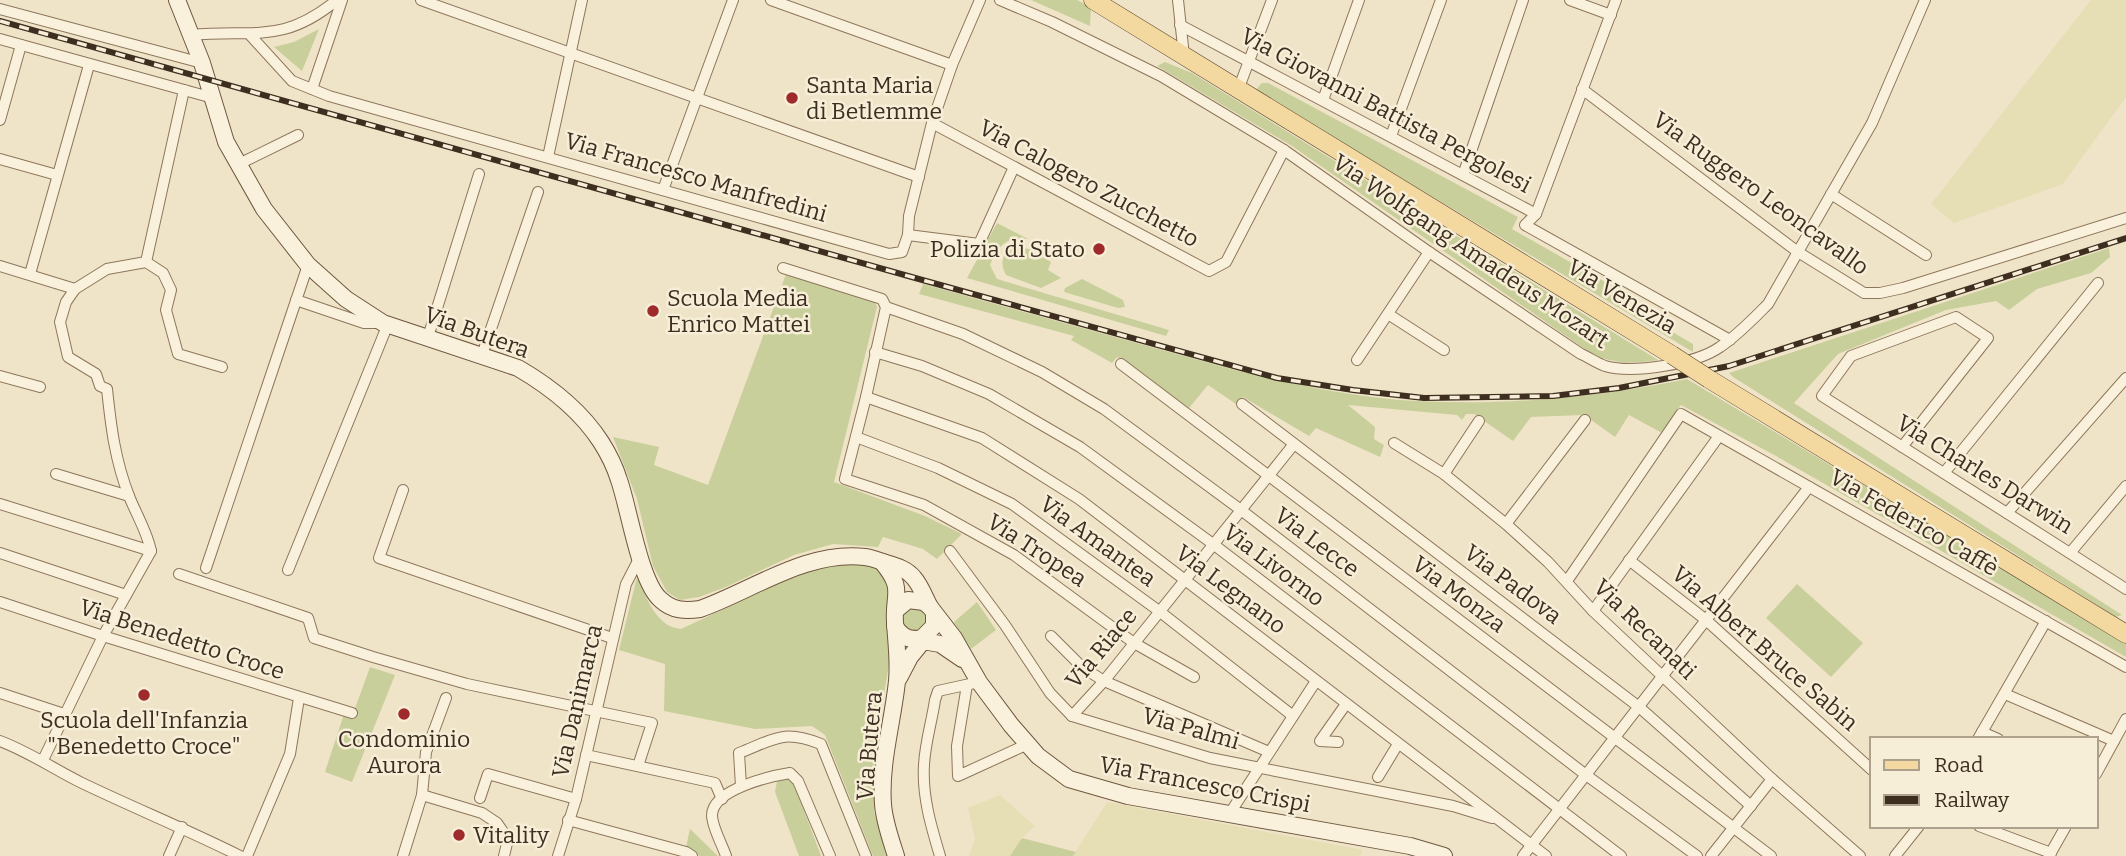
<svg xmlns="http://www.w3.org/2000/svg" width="2126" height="856" font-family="Bitter,serif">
<rect width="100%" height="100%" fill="#f0e4c8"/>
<g fill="#e6deb5">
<polygon points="2091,0 2126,0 2126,97 2063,184 1954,223 1931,204"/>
<polygon points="1000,795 1035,826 1022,838 1010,856 969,856 975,839 968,808"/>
<polygon points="1107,802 1363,850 1360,856 1073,856"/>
</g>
<g fill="#c9cf9b">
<polygon points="1031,0 1077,0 1091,7 1090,26"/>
<polygon points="319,29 302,71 274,47 294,42"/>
<path d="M1165 62 1192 73 1658 360C1634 364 1615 364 1592 354L1292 146 1157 66Z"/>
<polygon points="1262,83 1268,83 1518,217 1512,229 1630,296 1628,306 1693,344 1693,352 1255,91"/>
<path d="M997 223 1028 239C1006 236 998 246 990 265L997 279 1169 330 1166 336 967 278Z"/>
<path d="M1019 247 1029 249 1051 262 1048 270 1061 278 1041 288 1006 275C998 261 1004 249 1019 247Z"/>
<polygon points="2109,248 2110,257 2091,273 2037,289 2009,310 1996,301 1946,310 1838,354 1794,403 2122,615 2116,617 1733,377 1729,373"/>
<polygon points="786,274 875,302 877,307 834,482 925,516 962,534 937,559 923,549 883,537 878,547 833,544 794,555 726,587 699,597 680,600 667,592 653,566 637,499 613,437 659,447 654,465 708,485"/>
<polygon points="1082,279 1123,300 1125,307 1118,308 1064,292 1065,288"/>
<path d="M923 284 1235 370C1294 384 1356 398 1418 401 1508 406 1599 397 1687 379L2126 643V657L1776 456 1681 405 1662 433 1629 415 1615 437 1584 415 1531 417 1513 441 1474 414H1466L1462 420 1457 415 1348 405 1375 427 1374 439 1384 445 1380 457 1316 428 1309 436 1243 397 1236 404 1208 385 1189 408 1117 357 1112 363 1071 340 1074 336 919 294Z"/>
<path d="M837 563C859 564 872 562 888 579L887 634 891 653 877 735 874 812 889 856H873L825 735 812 726 755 729 664 711 665 664 619 650 637 577C647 598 656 627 681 629L809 569Z"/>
<polygon points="1797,584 1863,643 1831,677 1766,618"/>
<polygon points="977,602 996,630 971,649 954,622"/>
<polygon points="916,603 930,615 925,632 902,630 900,612"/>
<polygon points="370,667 395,675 352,782 325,772 344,714 353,714"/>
<polygon points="786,778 794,784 821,856 799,856 775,792 777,781"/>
<polygon points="690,829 718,856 700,856 686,847"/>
<polygon points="1022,838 1076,852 1073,856 1010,856"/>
</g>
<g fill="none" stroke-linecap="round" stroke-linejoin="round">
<defs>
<g id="street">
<polyline points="421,0 919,177"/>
<polyline points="771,0 952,65"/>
<path d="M1000 0 1052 22 1161 76 1284 150 1429 252 1581 354C1588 357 1597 363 1605 366 1633 374 1696 364 1720 347 1738 335 1753 319 1768 304L1872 123 1925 0"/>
<polyline points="1178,0 1184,56"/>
<polyline points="1570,0 1611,15"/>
<polyline points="0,9 202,63"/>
<polyline points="1180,25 1536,214 1525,225 1730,340"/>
<path d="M191 35C254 29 282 45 337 0"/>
<polyline points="250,35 292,81 329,96 889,254 902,252 908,235 909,216 932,123 952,65 980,0"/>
<polyline points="0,39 213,98"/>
<polyline points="312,89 342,0"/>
<polyline points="1582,89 1798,252 1864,293 1880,293 1903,288 2126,218"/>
<polyline points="1238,90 1272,0"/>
<polyline points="1323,100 1359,0"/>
<polyline points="0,120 21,45"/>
<polyline points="932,123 1209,271 1226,262 1284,150"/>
<polyline points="1391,136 1441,0"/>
<polyline points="548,157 582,0"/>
<polyline points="0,159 57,175"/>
<polyline points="239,164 298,135"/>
<polyline points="1463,175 1523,0"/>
<polyline points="663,190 733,0"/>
<polyline points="1831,194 1926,255"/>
<polyline points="1536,214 1616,0"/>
<polyline points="908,235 979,244 1014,167"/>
<polyline points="146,262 163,273 171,290 166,310 178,354 222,367"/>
<polyline points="0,266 75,289"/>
<polyline points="783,268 882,299 886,307 866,397 845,479 924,505 1014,555 1134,643 1194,677"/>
<polyline points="30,274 89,65"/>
<polyline points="296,300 364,323 380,323"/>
<polyline points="886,307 963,334 1042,372 1104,409 1241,510 1586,775 1697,856"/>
<polyline points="1388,314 1444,350"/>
<polyline points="428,337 479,174"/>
<polyline points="875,352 922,366 989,394 1080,447 1213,544 1621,856"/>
<polyline points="482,355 538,192"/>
<polyline points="1357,360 1429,252"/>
<polyline points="1121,364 1771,856"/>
<polyline points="0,376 40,387"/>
<polyline points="866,397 982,438 1079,499 1546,856"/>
<polyline points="1242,404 1639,707 1751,806"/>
<polyline points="856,437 938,468 1012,504 1159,611 1293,716"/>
<polyline points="1394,443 1444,474 1506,524 1548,562 1593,611 1772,779 1860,856"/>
<path d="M1902 447 1988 338 1956 317 1851 356 1822 396C1923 460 2025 524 2126 589"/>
<polyline points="1944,473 2098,283"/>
<polyline points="56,474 129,496"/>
<polyline points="1444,474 1479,421"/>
<polyline points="403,490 379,558 612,638"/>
<polyline points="0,504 151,551"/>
<polyline points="2007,513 2126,378"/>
<polyline points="1506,524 1585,420"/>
<polyline points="950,551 1005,625 1050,693 1072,716 1210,758 1453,806 1492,818"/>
<polyline points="0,553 126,595"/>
<polyline points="2070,553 2126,486"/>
<polyline points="1629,560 1706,620 1872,770"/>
<polyline points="206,568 308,265"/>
<polyline points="288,570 388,324"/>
<polyline points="179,574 308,618 314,638 373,657 467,684 652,723 638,766"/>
<polyline points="1567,581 1681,414 2126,667"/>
<polyline points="0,602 103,636 352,713"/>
<polyline points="1593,611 1719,436"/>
<polyline points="1051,636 1082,667 1104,681 1269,752"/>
<polyline points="967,685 957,746 958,776 1028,744"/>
<polyline points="0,693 64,714"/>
<polyline points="2005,694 2114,741"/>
<polyline points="1072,716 1104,681 1294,444"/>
<polyline points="1982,732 1998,739"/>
<polyline points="1978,739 2046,621"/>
<path d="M0 741C29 752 54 769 82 783 134 808 188 830 240 856"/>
<polyline points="1338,742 1320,741 1346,704"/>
<polyline points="586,755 715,783 722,799"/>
<path d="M43 760 103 636 151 551C147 531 136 514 129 496 115 460 111 427 107 389L100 386 96 374 68 357 60 322 66 302 75 289 107 269 146 262 184 90"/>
<polyline points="2096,774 2126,719"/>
<polyline points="1378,777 1398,744"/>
<path d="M741 786 739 753C775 739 783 729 821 744L866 856"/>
<polyline points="422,795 482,813 497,823 508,839 504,856"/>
<polyline points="480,798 488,774 576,799"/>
<polyline points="1230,813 1316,681"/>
<polyline points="568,820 686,852 692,856"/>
<polyline points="1979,826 2051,853"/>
<polyline points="169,856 182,827"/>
<polyline points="247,856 290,754 299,698"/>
<polyline points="403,856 422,795 426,752 446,698"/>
<polyline points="558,856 576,799 626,584 640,557"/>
<path d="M726 856C722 844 712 827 712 815 713 789 771 776 790 773L798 781 830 856"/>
<path d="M940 856C931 826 922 796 924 765 925 743 932 721 935 700L938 691 979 682"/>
<polyline points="1523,856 1809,487"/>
<polyline points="1711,856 1772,779"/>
<polyline points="1895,856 1919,826"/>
<polyline points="2049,856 2066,826"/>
</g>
<g id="secondary">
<path d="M177 0 202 63 226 142 264 209 308 265 346 299 383 323 518 368C549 386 581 411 601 442 608 453 615 467 619 480 629 508 640 583 661 600 673 611 686 611 700 609 753 590 807 550 865 557 873 558 879 561 886 563 896 566 907 569 914 578 921 586 925 598 930 607"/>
<path d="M882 562C905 590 893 593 895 622 896 641 899 661 897 681 893 721 880 763 883 804 884 821 891 840 896 856"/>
<polyline points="896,610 908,600 924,602 930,607 954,638 979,682 1011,725 1038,756 1069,779 1128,796 1410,846 1444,856"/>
<path d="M895 626C901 637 910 641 922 638L934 626V614"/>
<polyline points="917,640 940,644 962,659"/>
<polyline points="899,678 910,657 927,636"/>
</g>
<g id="primary">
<polyline points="1093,0 1672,355"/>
<polyline points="1709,379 2126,634"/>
</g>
</defs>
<use href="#street" stroke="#8d765c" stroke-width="12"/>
<use href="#secondary" stroke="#6f573f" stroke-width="18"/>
<use href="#primary" stroke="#5b4430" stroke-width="19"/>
<use href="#street" stroke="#faf1dc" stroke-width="10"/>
<use href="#secondary" stroke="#faf1dc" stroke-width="16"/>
<use href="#primary" stroke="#f3d9a0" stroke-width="18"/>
<defs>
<polyline id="rail" points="0,21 926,281 1277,378 1353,390 1424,398 1553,396 1619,388 1729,366 2126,238"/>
</defs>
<use href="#rail" stroke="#3d2e20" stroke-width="6"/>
<use href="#rail" stroke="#f7eed8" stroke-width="3.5" stroke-dasharray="10" stroke-linecap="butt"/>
<defs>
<polyline id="primary-bridge" points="1672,355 1709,379"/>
</defs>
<use href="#primary-bridge" stroke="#5b4430" stroke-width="19" stroke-linecap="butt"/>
<use href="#primary-bridge" stroke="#f3d9a0" stroke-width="18"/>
</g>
<g fill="#9e2a2b" stroke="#f7eed8" stroke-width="2.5">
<circle cx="792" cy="98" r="7"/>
<circle cx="1099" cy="249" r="7"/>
<circle cx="653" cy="311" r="7"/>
<circle cx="144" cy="695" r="7"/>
<circle cx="404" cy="714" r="7"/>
<circle cx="459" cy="835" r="7"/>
</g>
<g text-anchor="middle" stroke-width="5" stroke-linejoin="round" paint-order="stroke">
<g font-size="23" fill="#3d2e20" stroke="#f7eed8" text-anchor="start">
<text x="806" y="93">Santa Maria<tspan x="806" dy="26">di Betlemme</tspan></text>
<text x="1085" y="257" text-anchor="end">Polizia di Stato</text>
<text x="667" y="306">Scuola Media<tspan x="667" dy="26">Enrico Mattei</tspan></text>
<text x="144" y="728" text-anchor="middle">Scuola dell'Infanzia<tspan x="144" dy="26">"Benedetto Croce"</tspan></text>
<text x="404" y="747" text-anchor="middle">Condominio<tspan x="404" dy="26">Aurora</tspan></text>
<text x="473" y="843">Vitality</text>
</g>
<g font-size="23" fill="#3d2e20" stroke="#f7eed8">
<text transform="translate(1386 110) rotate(28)" y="8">Via Giovanni Battista Pergolesi</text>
<text transform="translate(696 177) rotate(16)" y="8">Via Francesco Manfredini</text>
<text transform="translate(1089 183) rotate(28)" y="8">Via Calogero Zucchetto</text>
<text transform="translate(1761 193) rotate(36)" y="8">Via Ruggero Leoncavallo</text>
<text transform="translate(1471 251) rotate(34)" y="8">Via Wolfgang Amadeus Mozart</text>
<text transform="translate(1622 296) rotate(31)" y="8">Via Venezia</text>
<text transform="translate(477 332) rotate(20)" y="8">Via Butera</text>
<text transform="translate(1985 474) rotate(32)" y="8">Via Charles Darwin</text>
<text transform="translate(1914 522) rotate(30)" y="8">Via Federico Caffè</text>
<text transform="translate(1098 541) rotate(36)" y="8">Via Amantea</text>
<text transform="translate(1317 542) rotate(37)" y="8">Via Lecce</text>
<text transform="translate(1037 550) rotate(33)" y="8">Via Tropea</text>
<text transform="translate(1274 565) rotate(37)" y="8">Via Livorno</text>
<text transform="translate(1513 584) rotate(37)" y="8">Via Padova</text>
<text transform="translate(1231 589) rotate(37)" y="8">Via Legnano</text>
<text transform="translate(1459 594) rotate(37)" y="8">Via Monza</text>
<text transform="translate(1645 629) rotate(44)" y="8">Via Recanati</text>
<text transform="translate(182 639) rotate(18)" y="8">Via Benedetto Croce</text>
<text transform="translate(1101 648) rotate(-50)" y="8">Via Riace</text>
<text transform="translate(1765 648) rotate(41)" y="8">Via Albert Bruce Sabin</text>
<text transform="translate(577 701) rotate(-77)" y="8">Via Danimarca</text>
<text transform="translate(1191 728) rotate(16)" y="8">Via Palmi</text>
<text transform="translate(869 746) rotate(-85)" y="8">Via Butera</text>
<text transform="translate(1205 784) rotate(11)" y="8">Via Francesco Crispi</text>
</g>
</g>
<rect x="1870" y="737" width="228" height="91" fill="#f7eed8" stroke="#ada18e" stroke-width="2"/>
<rect x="1884" y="760" width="35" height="10" fill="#f3d9a0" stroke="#ada18e" stroke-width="2"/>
<text x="1934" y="772" font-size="21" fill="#3d2e20">Road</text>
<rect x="1884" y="795" width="35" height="10" fill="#3d2e20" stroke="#ada18e" stroke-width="2"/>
<text x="1934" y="807" font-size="21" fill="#3d2e20">Railway</text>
</svg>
